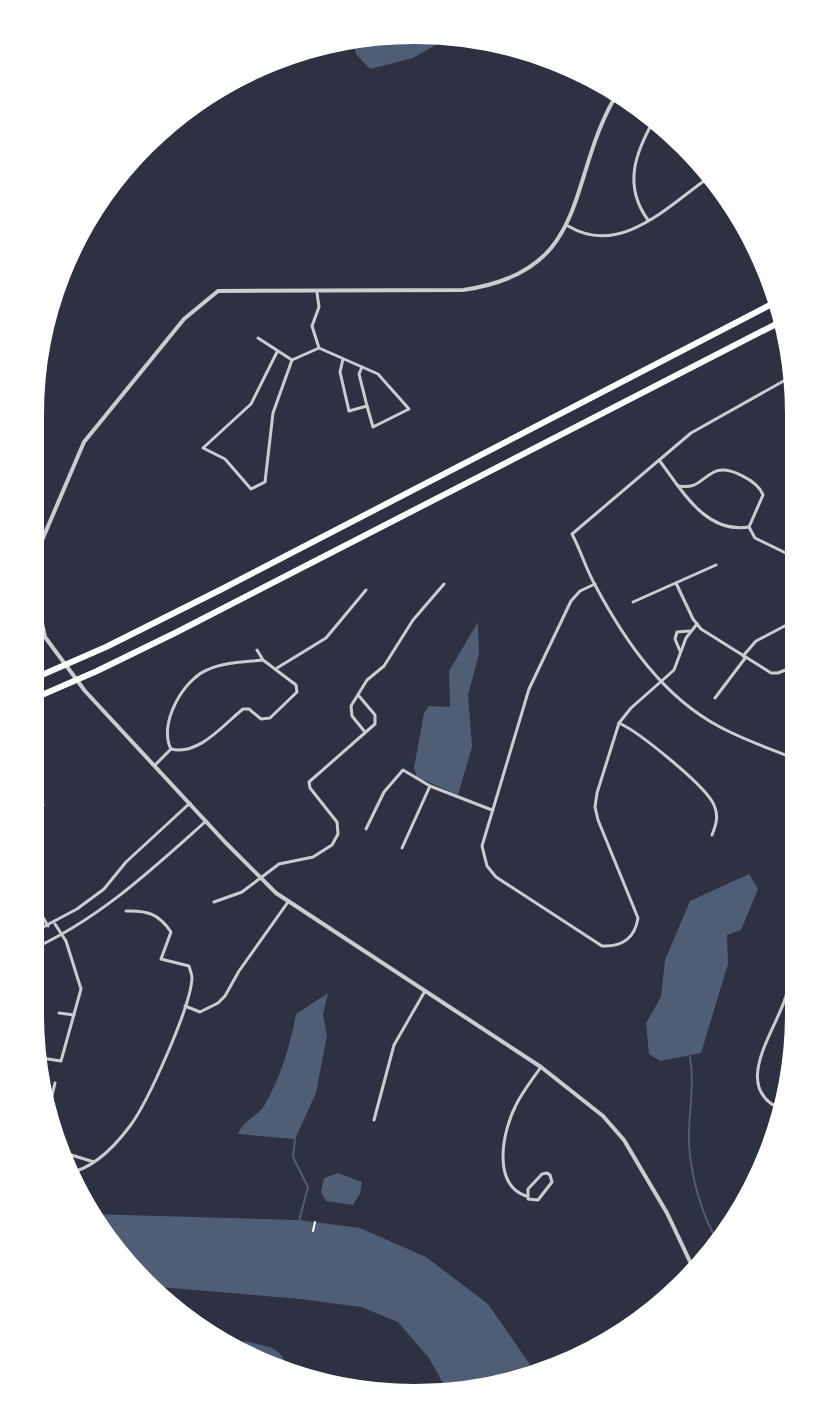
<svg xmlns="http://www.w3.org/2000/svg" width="829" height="1428" font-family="Quicksand,sans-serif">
<rect width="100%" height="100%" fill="#2d3142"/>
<g fill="#4f5d75">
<polygon points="373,35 390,43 431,37 437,44 413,58 370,69 356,54 352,36"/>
<polygon points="478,622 479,654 468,695 472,747 458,795 417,777 414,768 424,713 429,706 450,707 449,671"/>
<polygon points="749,874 758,889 741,930 727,935 728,964 701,1053 660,1061 649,1054 646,1023 661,997 665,960 690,901"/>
<path d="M328 993 323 1015 327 1035 316 1093 295 1139 238 1134C243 1120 257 1117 264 1106 281 1077 290 1046 296 1014Z"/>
<polygon points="338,1173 362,1182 360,1194 353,1205 326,1201 321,1192 324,1178"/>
<polygon points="89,1214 299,1220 360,1228 426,1257 488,1304 540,1379 449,1394 429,1358 398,1322 361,1307 300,1299 148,1286 108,1248"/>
<path d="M245 1341C265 1347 282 1345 287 1368L283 1373 228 1348Z"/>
</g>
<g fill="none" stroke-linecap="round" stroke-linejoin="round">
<g stroke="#4f5d75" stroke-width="2">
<path d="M690 1057C695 1087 688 1114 689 1144 691 1177 702 1218 720 1245"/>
<polyline points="295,1139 293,1157 308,1187 299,1221"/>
</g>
<polyline stroke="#fff" stroke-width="2" points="313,1231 315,1222"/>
<g stroke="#caccd0" stroke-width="3">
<polyline points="612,86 615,97"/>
<path d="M648 220C623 186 635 153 654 120"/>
<path d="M568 226C620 257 667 207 708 178"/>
<polyline points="317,293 319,307 312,326 319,348 378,374 409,409 373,427 367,406"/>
<polyline points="258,338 292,360"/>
<polyline points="277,352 251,404 203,448 225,459 251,489 265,482 273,413 292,360 319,348"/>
<polyline points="343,359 340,372 349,411 367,406 359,374 362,367"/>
<path d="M796 374 691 433 572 534C581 551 586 569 595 585 625 641 663 697 720 727 746 741 774 750 800 761"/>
<path d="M659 460C682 490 705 534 749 527"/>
<path d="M679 486C697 489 699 480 714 472 728 465 758 481 763 495L749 527"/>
<polyline points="749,527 755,538 800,560"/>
<polyline points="676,583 693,619 701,629 771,673 778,673 800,664"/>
<path d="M595 584 580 591 571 601 529 689 482 846 487 866 496 877 602 946C622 947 635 938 638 918L598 820 595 807 597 793 619 723 631 708 674 670 686 638 697 624"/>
<polyline points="633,602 716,565"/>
<path d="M257 650 263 660 296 685 297 692 270 718 261 719 249 709H243C224 724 199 756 171 749 158 724 183 680 207 670 225 662 244 662 263 660"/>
<polyline points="680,651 675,639 677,632 689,631"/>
<polyline points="743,656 756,641 800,618"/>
<polyline points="277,668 326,638 366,590"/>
<polyline points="715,698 746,657"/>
<path d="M619 723C639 732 706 786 714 805 719 816 716 825 712 835"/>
<polyline points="365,732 352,716 351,706 367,680 384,666 413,620 444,584"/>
<polyline points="155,765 171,749"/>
<polyline points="28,813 43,805 28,768"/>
<polyline points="366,829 384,792 403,770 430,786"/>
<polyline points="402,848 430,786 492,810"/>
<polyline points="28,892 48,926"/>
<polyline points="214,902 242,892 279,864 313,857 332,845 338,834 337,822 310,788 309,782 375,724 375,715 359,696"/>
<polyline points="28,935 77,909 104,889 126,862 190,803"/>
<path d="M28 951C97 921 150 871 205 822"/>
<polyline points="28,1002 28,994"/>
<polyline points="185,1006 200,1012 218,1003 225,996 239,971 288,902"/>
<polyline points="59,1013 74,1015"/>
<polyline points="35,1057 61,1061 81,989 66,941 55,924"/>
<path d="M786 1111C727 1091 776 1031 786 996 792 976 794 955 800 935"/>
<polyline points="374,1120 394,1045 425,991"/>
<polyline points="46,1121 55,1083"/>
<polyline points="55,1150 94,1162"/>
<path d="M68 1173C93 1169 115 1146 130 1126 148 1102 191 1006 192 978 192 974 190 970 189 966L161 959 171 932C159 914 147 910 126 911"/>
<polygon points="547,1173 550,1175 552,1182 538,1200 528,1199 528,1189 542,1174"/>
<path d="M526 1196C491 1184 503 1130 516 1105 523 1091 532 1080 541 1067"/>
</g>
<path stroke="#caccd0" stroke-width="4" d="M620 89C564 176 596 271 463 290L218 291 184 319 84 442 40 545 35 559 33 582 45 637 85 691 225 842 276 893 541 1067 603 1116 624 1140 667 1213 695 1272"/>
<g stroke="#fff" stroke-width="6">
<polyline points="28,681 106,647 220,590 774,303"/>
<polyline points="28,701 97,671 177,632 780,322"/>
</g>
</g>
<path d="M0 0H829V1428H0ZM414 42H415A372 372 0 0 1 787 414V1014A372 372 0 0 1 415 1386H414A372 372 0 0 1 42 1014V414A372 372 0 0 1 414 42Z" fill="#fff" fill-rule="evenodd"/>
<path fill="none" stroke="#fff" stroke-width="4" d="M414 42H415A372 372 0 0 1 787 414V1014A372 372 0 0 1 415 1386H414A372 372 0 0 1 42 1014V414A372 372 0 0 1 414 42Z"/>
</svg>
